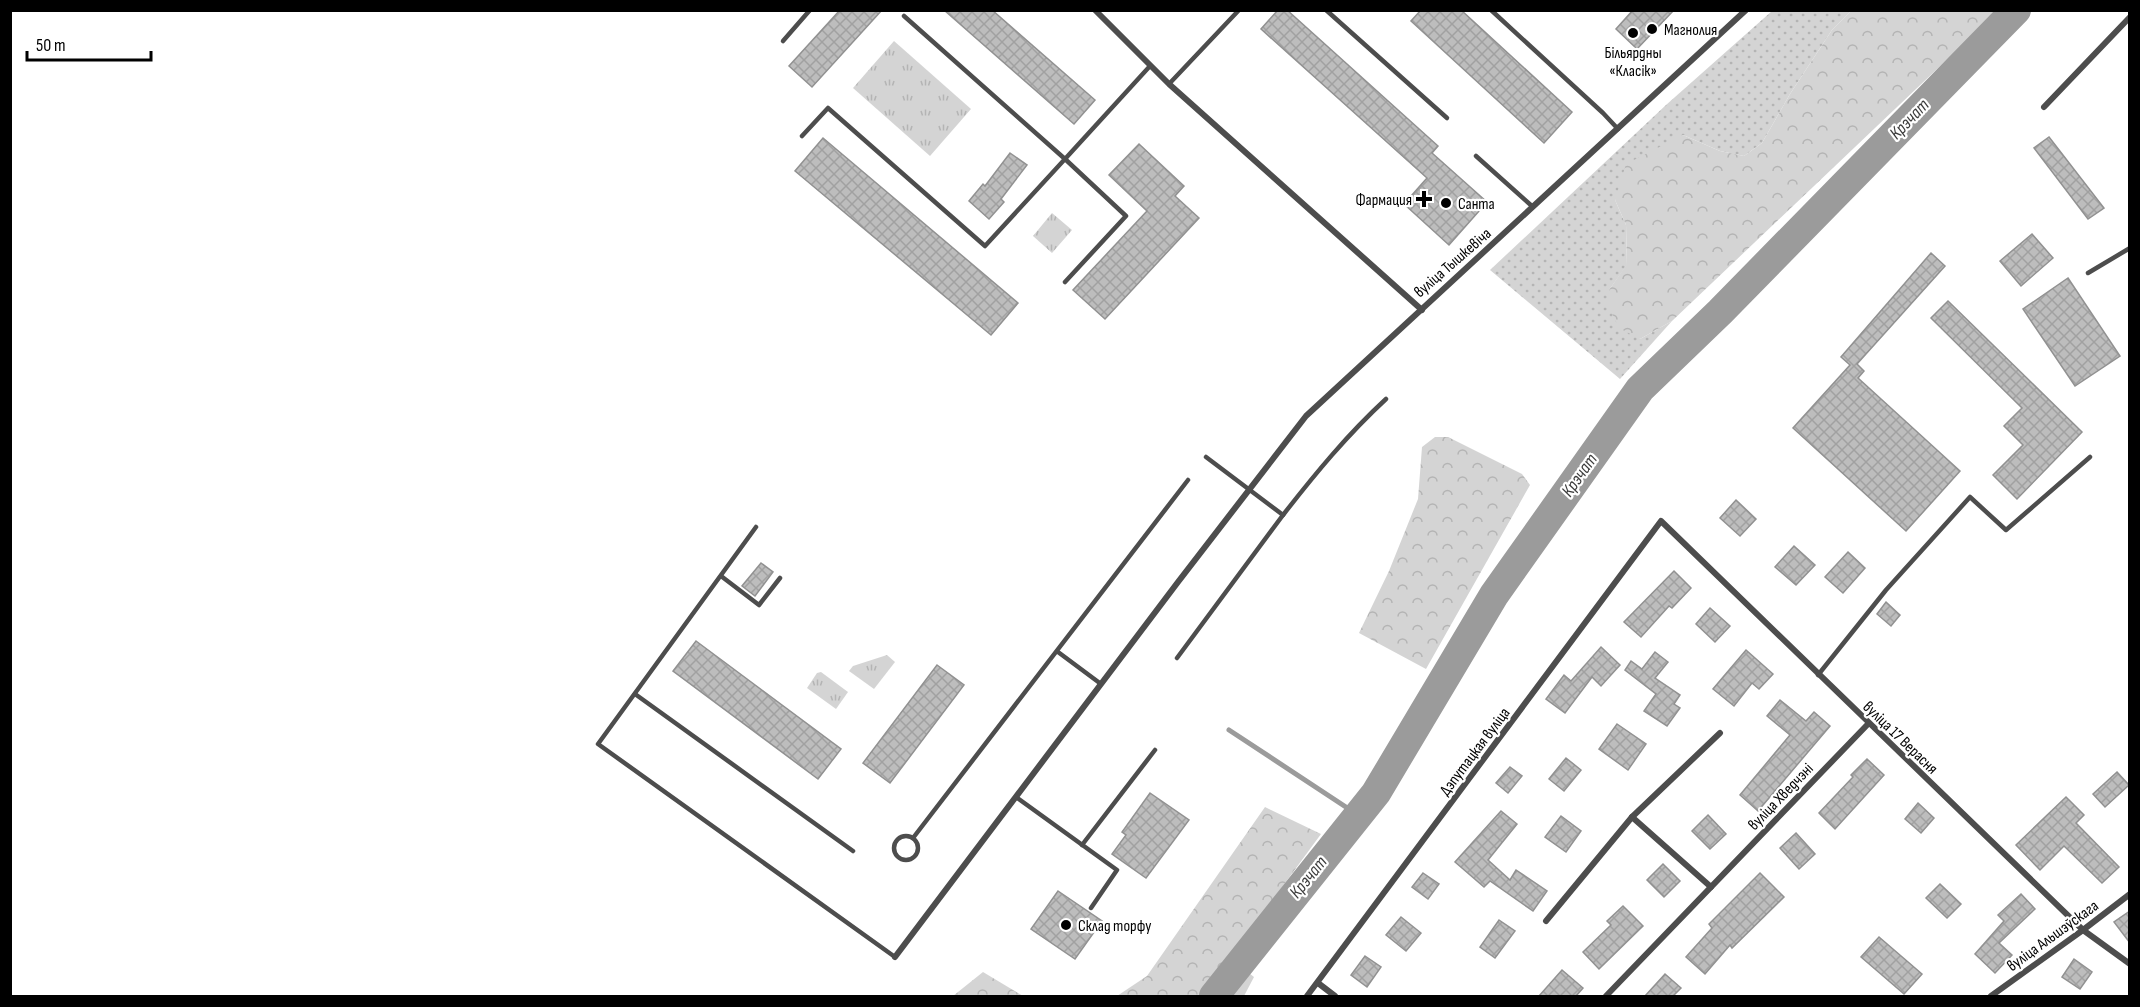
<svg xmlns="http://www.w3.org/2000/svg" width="2140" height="1007" font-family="'Sofia Sans Condensed',sans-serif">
<defs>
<pattern id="grass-dots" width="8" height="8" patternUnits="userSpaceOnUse" patternTransform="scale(1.5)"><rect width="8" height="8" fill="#d4d4d4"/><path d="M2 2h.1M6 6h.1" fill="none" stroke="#b4b4b4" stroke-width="1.8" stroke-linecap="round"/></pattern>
<pattern id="forest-crowns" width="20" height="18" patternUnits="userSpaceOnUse" patternTransform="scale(1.5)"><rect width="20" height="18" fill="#d4d4d4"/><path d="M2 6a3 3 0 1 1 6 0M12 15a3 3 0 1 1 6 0" fill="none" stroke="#b4b4b4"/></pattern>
<pattern id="park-tufts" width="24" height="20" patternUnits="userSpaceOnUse" patternTransform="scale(1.5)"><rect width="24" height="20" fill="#d4d4d4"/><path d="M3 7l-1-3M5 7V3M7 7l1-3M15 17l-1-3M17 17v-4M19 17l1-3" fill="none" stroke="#b4b4b4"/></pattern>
<pattern id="building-cross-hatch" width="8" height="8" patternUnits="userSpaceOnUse" patternTransform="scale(1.5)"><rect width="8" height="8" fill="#bdbdbd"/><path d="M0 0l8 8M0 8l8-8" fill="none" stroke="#a1a1a1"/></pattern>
</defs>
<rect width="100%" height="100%" fill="#fff"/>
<polygon fill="url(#grass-dots)" points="1772,11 1851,11 1832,30 1790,94 1762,143 1744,156 1720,151 1683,135 1615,200 1626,225 1627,265 1609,290 1640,339 1672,321 1620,379 1490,270 1666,105"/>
<g fill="url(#forest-crowns)">
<polygon points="1851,11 1998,11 1672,321 1640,339 1619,328 1609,307 1609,290 1627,264 1626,225 1615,200 1626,164 1683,135 1720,151 1744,156 1762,143 1790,94 1832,30"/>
<polygon points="1435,437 1448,437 1522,474 1530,485 1426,669 1359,633 1389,571 1418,499 1422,447"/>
<polygon points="1265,807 1321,834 1230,958 1254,977 1244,996 1117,996 1147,976"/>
<polygon points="983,972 1023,996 953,996"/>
</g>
<g fill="url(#park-tufts)">
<polygon points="894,41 971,109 930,156 853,88"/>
<polygon points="1052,213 1072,230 1052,253 1033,236"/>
<polygon points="887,655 895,662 874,689 849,671 853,666"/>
<polygon points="821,672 848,692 836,709 807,688 817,673"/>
</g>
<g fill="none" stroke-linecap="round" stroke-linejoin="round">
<polyline stroke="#9b9b9b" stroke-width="5" points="1229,730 1358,815"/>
<polyline stroke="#9b9b9b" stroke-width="30" points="1214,996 1376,793 1494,595 1640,389 1720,312 2016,10"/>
</g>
<g fill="url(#building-cross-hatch)" stroke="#919191" stroke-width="1.5">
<polygon points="840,10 882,10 812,87 789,66"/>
<polygon points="944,10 992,10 1095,100 1074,124"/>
<polygon points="1278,10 1287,10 1438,146 1432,153 1487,202 1449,245 1404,204 1427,178 1261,29"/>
<polygon points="1421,10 1461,10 1572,112 1544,143 1411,21"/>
<polygon points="1633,10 1674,10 1637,49 1616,29"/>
<polygon points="2049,137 2104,208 2088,219 2034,148"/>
<polygon points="823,138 1018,303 991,335 795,171"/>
<polygon points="1139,144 1184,186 1175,196 1199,218 1105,319 1073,290 1147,211 1109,175"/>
<polygon points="1010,153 1027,165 1001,199 1004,202 989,219 969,201 983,184 985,186"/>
<polygon points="2032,234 2053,258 2021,286 2000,261"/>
<polygon points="1931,253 1945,266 1857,364 1864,371 1858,378 1960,471 1906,531 1793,428 1850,365 1841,357"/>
<polygon points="2068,278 2120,356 2075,386 2023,309"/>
<polygon points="1948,301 2082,432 2017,499 1993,475 2023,445 2004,426 2022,408 1931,318"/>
<polygon points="1736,500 1756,519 1740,536 1720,518"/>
<polygon points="1794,546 1815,565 1796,585 1775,567"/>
<polygon points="1848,552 1865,568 1843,593 1825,577"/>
<polygon points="761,563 773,572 755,596 742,586"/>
<polygon points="1674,571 1691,588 1672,608 1669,606 1641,637 1624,622"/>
<polygon points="1886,602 1900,615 1891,626 1877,614"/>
<polygon points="1710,608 1730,626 1715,642 1696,624"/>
<polygon points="696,641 841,749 818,779 673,671"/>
<polygon points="1601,647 1620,665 1601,686 1592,677 1565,713 1546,699 1564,675 1571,681"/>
<polygon points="1746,650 1773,674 1759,689 1752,683 1734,706 1713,689"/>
<polygon points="1655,652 1668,662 1655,678 1680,695 1674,704 1680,708 1667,726 1644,711 1656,694 1625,670 1631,661 1642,669"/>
<polygon points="937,665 964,685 890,783 863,763"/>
<polygon points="1780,700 1806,721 1814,712 1830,726 1758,811 1740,795 1790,735 1767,716"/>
<polygon points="1617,724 1646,744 1628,770 1599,749"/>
<polygon points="1566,758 1581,770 1564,791 1549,779"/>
<polygon points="1867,759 1884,775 1835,829 1819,813 1853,777 1851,775"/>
<polygon points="1510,767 1522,776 1508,793 1496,783"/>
<polygon points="2117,772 2129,785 2105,807 2093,794"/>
<polygon points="1150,793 1189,820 1146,878 1112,854 1126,835 1122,832"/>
<polygon points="2066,797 2084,815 2076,823 2119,867 2102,883 2064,846 2040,870 2016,845"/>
<polygon points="1918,803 1934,818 1921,833 1905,819"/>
<polygon points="1501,811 1517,824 1488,860 1510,880 1516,870 1547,891 1533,911 1490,881 1484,887 1455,862"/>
<polygon points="1708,815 1726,834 1710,849 1692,831"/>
<polygon points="1561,816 1581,831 1566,852 1545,837"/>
<polygon points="1796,833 1815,854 1799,869 1780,848"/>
<polygon points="1663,864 1680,881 1664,897 1647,880"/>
<polygon points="1423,873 1439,884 1428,899 1412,887"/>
<polygon points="1760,873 1784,897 1732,948 1730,945 1705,974 1686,957 1712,928 1709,924"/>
<polygon points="1940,884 1961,904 1947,918 1926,898"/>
<polygon points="1058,891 1102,921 1075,959 1031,929"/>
<polygon points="2021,894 2035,909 1999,943 2012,955 1995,973 1975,954 2004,921 1998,915"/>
<polygon points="1623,906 1643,926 1599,969 1583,952 1611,925 1607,921"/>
<polygon points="2130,911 2130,943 2114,922"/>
<polygon points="1401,917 1421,933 1406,951 1386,935"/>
<polygon points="1499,920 1515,931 1495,958 1480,947"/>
<polygon points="1879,937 1922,974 1904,994 1861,957"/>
<polygon points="1365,956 1381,967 1367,987 1351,975"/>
<polygon points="2074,959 2092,972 2080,989 2062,977"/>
<polygon points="1562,970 1583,988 1576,996 1539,996"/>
<polygon points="1665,974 1681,988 1673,996 1645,996"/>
</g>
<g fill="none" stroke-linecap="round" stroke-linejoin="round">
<g stroke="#4d4d4d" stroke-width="4.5">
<polyline points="1326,10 1447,118"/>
<polyline points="1491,10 1603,113 1618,129"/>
<polyline points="904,16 1065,159 1150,66"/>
<polyline points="783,41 810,10"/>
<polyline points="1169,84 1239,10"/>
<polyline points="802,136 828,108 985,246 1065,159 1126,216 1065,282"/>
<polyline points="1476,156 1533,207"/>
<polyline points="2088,273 2130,248"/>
<path d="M1283 515C1315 474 1347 435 1386 399"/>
<polyline points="756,527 598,744 895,957"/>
<polyline points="721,576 759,605 780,578"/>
<polyline points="1058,652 1101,684"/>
<polyline points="1177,658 1283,515 1206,457"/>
<polyline points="1818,675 1886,590 1970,497 2006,530 2090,457"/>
<polyline points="635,694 853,851"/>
<polyline points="1016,797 1117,870 1091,908"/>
<circle cx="906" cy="848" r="12"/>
<polyline points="913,838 1188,480"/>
<polyline points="1082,845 1155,750"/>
</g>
<g stroke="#4d4d4d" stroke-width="6">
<polyline points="1095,10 1169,84 1422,310"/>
<polyline points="2044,107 2130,17"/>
<polyline points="1632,817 1720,733"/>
<polyline points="1546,921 1632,817 1711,887"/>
<polyline points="895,957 1178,582 1306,416 1746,10"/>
<polyline points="1318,983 1335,996"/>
<polyline points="1307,996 1661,521 2083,930 2130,964"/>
<polyline points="1606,996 1868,724"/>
<polyline points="1991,996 2083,930 2130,894"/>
</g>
</g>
<g fill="#000" stroke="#fff" stroke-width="2">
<circle cx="1652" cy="29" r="6"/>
<circle cx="1633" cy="33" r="6"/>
<path d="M1421 190h6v6h6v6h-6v6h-6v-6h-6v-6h6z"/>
<circle cx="1446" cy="203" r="6"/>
<circle cx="1066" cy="925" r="6"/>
</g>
<g text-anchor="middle" stroke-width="4.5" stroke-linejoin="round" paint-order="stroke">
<g font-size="16" fill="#000" stroke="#fff" text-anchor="start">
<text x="1664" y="35">Магнолия</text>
<text x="1633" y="58" text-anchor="middle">Більярдны<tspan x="1633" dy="18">«Класік»</tspan></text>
<text x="1412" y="205" text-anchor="end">Фармация</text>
<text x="1458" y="209">Санта</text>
<text x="1078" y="931">Склад торфу</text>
</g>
<g font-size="16" fill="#000" stroke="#fff">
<text transform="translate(1452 262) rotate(-41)" y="6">вуліца Тышкевіча</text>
<text transform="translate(1901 737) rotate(44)" y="6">вуліца 17 Верасня</text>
<text transform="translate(1474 751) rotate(-53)" y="6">Дэпутацкая вуліца</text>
<text transform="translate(1780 796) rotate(-46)" y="6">вуліца Хведчэні</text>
<text transform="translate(2052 935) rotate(-36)" y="6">вуліца Альшэўскага</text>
</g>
<g font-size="18" font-style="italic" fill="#3c3c3c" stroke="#fff">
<text transform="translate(1909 119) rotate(-46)" y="6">Крэчат</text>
<text transform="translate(1579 475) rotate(-55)" y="6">Крэчат</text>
<text transform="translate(1308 877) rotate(-51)" y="6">Крэчат</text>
</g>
</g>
<rect width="2140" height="1007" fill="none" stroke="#000000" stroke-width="24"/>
<path d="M27 51v9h124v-9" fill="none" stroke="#000000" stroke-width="3"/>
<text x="36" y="51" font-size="18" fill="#000000" stroke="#ffffff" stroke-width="4.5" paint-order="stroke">50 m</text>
</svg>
